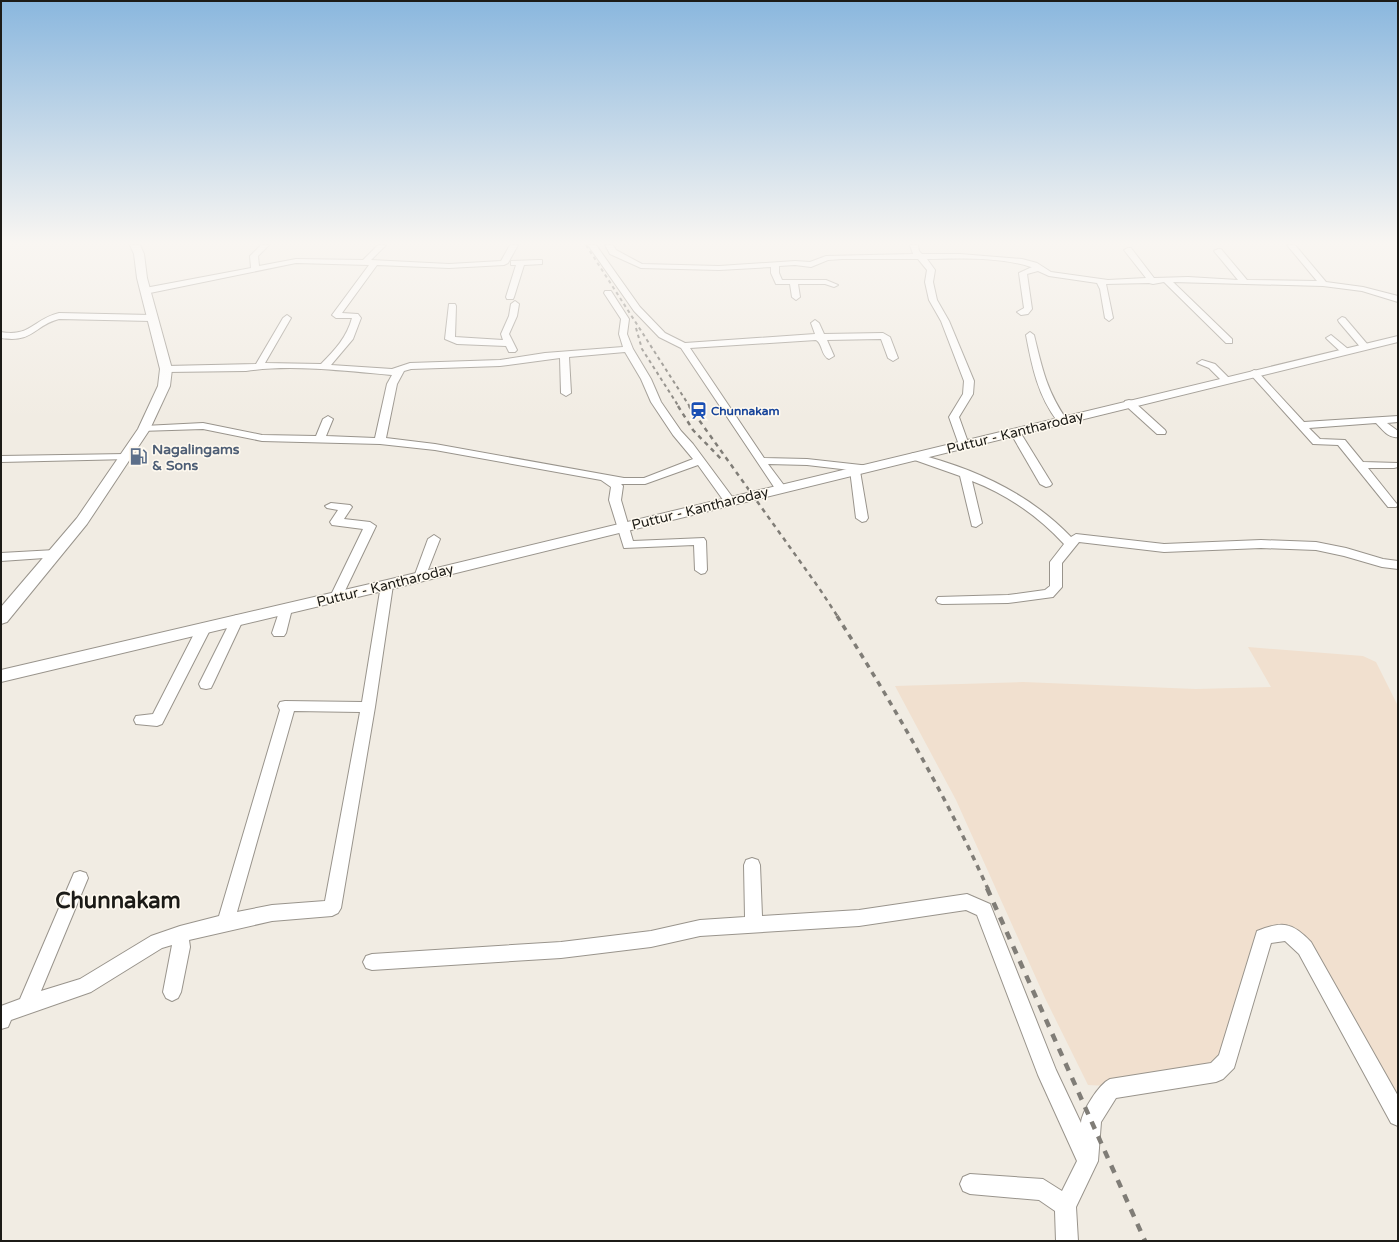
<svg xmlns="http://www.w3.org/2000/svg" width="1399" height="1242" font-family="'Varela Round',sans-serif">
<rect width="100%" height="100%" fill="#f1ece3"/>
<polygon fill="#f1e0cf" points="1248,647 1363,656 1376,662 1398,706 1398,1112 1307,947 1271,931 1224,1059 1213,1069 1107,1086 1088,1085 1045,998 956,800 895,686 1023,682 1196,689 1271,687"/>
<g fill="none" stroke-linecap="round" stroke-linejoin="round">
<defs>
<g id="minor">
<path d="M261 245H269L258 256 259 266 296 259 363 260 378 245H386L371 260 449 264 501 261 510 245H518L508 263 504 265 449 268 377 265 342 313 358 314 361 318 353 339 331 365 392 369 410 363 500 360 545 353 623 347 619 334 621 319 604 293 605 291H611L629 319 627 334 633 349 651 379 661 402 681 431 693 444 736 502 734 504H726L698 465 645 484H621L623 486 621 500 633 541 704 538 706 541 707 570 705 573 701 574 695 570 694 545 624 548 609 500 611 487 601 480 435 450 380 444 262 441 203 429 140 431 139 429 144 426 203 423 262 435 316 436 323 419 328 416 333 419 326 436 375 438 387 384 392 375C347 371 291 364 246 371L166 372 161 369 166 366 256 364 283 318 287 315 291 318 265 363 321 364C335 350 347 337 352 318H336L332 315 369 265 296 263 145 294 141 291 145 288 251 268 250 256ZM625 352 641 379 651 402 673 435 693 459 644 478H624L435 444 386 438 397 384 404 371 411 369 500 366 560 358 561 393 566 396 571 393 569 357Z"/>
<path d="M588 245H596L640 307 665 333 685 343 815 334 811 323 815 320 819 323 824 334 883 333 890 337 898 358 893 361 888 358 881 339 827 340 834 356 829 359C821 356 823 344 816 340L690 348 764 458 807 459 870 466 871 468 870 470 860 471 868 518 866 521 862 522 856 518 850 470 807 465 768 464 786 488 784 490H776L681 348 659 337 634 311Z"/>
<path d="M605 245H613L616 250 642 264 719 266 795 261 810 262 826 256 913 254 910 245H918L919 251 922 254H960L1022 259 1037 263 1051 272 1108 280 1146 278 1124 250 1128 248H1131L1154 278 1188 277 1238 280 1214 251 1218 249H1221L1247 280 1317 281 1287 245H1295L1326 282 1363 287 1398 296V302L1362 291 1323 286 1173 282 1232 339V343H1226L1164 282 1153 284 1149 283 1106 284 1113 318 1109 321 1105 318 1100 289 1097 283 1049 276 1038 271 1027 274 1032 309 1028 314 1021 315 1017 312 1024 308 1019 273 1032 267H1031C1002 257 958 258 927 259L935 270 933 282 937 300 949 321 974 381 973 394 959 417 969 445 964 448 959 445 949 417 963 394 964 381 941 321 929 300 925 282 927 270 918 259H842L828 260 811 267 795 265 779 266V273L782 280H826L838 285 834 287 825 284H798L800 297 796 300 792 297 790 284H776L771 273V267L719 270 641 268 610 254Z"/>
<polygon points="539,260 542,260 542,264 524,265 514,297 513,299 507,299 506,297 516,265 511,265 511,261"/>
<polygon points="515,301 519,304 517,316 509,334 517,350 515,352 509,352 506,346 457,344 445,339 449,304 455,304 456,306 455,337 503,340 501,334 509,316 511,304"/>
<path d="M59 313 151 315 155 318 151 321 59 319C33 326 34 343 1 338V332C31 337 32 320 59 313Z"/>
<polygon points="1342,317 1345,318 1368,345 1368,349 1362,349 1339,322 1338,320"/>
<path d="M1030 332 1034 335C1042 368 1047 392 1067 420L1066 422H1058C1038 396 1032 367 1026 335Z"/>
<polygon points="1331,335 1348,349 1348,353 1342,353 1328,340 1326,338"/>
<polygon points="1202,360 1215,364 1231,380 1229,382 1223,382 1209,368 1197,363"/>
<path d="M1254 370 1257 371 1304 422 1398 416V422L1387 423 1398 431V437C1389 439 1382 429 1376 423L1309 428 1320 439 1345 440 1363 462 1398 463V467L1394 468H1368L1396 503 1398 505 1396 507H1388L1338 445 1313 444 1251 375 1249 373Z"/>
<polygon points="1129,400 1133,401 1165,430 1166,432 1165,434 1157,434 1125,405 1124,403 1125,401"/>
<polygon points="1015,429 1020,432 1052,484 1050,486 1046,487 1040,484 1010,432"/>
<path d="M913 453C971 467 1029 493 1071 537L1076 534 1164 544 1261 540 1316 542 1346 548 1383 559 1398 561V569L1382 567 1344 556 1316 550 1261 548 1164 552 1079 542 1062 563V587L1053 597 1008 603 942 604 938 603 936 600 938 597 1008 595 1045 590 1050 586V562L1064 544C1038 516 1008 495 972 481L982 523 976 527 972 526 960 476 909 458 908 456Z"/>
<polygon points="126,454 131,457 130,459 1,462 1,456"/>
<polygon points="331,503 350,505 352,507 344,519 370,522 376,526 342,597 340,600 332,600 330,597 363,529 332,525 330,522 338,510 327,508 325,506"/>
<polygon points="434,535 440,539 424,580 416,580 414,577 428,539"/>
<polygon points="55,550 61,554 59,557 1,561 1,553"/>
<path d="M387 581 391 582 393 585 375 707 341 908 338 913 332 916 272 921 189 940 190 947 181 992 178 998 172 1001 166 998 163 992 172 945 162 948 91 992 11 1020 8 1027 1 1029V1006L20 999 74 873 80 871 86 873 88 878 41 991 80 979 151 936 180 926 219 916 280 710 278 706 280 702 285 701 362 702 381 585 383 582ZM294 711 360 712 325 901 272 905 237 912Z"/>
<polygon points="286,605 291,606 292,609 286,633 284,636 274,636 272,633 281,606"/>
<polygon points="237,615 242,617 243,620 213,684 211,688 206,689 201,688 199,684 231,620 232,617"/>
<polygon points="204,623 209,625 211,628 162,724 157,726 136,724 134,720 136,716 153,714 197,628 199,625"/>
<path d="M752 858 758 860 760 865 762 916 859 910 967 894 990 904 1056 1070 1081 1123C1082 1111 1099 1084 1110 1079L1211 1063 1219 1055 1257 931C1282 921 1292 922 1311 942L1398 1096V1126L1391 1123 1299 954 1285 941 1271 943 1234 1068 1223 1079 1216 1082 1116 1098 1101 1122 1098 1161 1076 1207 1078 1241H1056L1055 1211 1039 1200 970 1194 963 1191 960 1184 963 1177 970 1174 1043 1179 1062 1191 1077 1161 1038 1075 977 915 966 910 859 926 700 936 651 947 561 958 372 970 366 968 363 962 366 956 372 954 561 942 651 931 700 920 745 917 744 865 746 860Z"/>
</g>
<g id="major">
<polygon points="130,245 140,245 144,254 147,278 172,369 170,386 150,429 87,524 7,622 1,624 1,607 77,518 138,429 158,386 160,369 137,278 134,254"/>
<polygon points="1398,336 1398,342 387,590 1,682 1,670 387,580"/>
</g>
</defs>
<use href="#minor" stroke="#99948c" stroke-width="2"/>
<use href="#major" stroke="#99948c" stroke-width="2"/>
<use href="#minor" fill="#fff" fill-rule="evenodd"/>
<use href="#major" fill="#fff" fill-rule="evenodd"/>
<g stroke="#807d77" stroke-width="2" stroke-dasharray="3.5 3.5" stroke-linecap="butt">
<polyline points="586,245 690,407"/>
<polyline points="636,328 642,349 679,407"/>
</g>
<g stroke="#807d77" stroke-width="2.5" stroke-dasharray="4.5 4.5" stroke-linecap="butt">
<polyline points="678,406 693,430 723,461"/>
<polyline points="689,406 819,588 838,617"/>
</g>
<path stroke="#807d77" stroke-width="3.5" stroke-dasharray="5.5 5.5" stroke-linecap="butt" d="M837 616C893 704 945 794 988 889"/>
<polyline stroke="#807d77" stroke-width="4.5" stroke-dasharray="8 8" stroke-linecap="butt" points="987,888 1145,1241"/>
</g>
<linearGradient id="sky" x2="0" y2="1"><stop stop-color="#8ab7de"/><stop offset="0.58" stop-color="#f9f6f2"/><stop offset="1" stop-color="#f9f6f2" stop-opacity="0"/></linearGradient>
<rect width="1399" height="419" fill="url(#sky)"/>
<defs>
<symbol id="station-bare" viewBox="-9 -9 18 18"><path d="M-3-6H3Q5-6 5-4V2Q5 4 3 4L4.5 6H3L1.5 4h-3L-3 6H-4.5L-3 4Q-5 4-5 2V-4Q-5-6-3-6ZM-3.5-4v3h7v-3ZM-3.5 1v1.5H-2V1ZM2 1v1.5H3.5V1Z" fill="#1a4fb4" stroke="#fffaf0" stroke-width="2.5" paint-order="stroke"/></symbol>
<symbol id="fuel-bare" viewBox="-9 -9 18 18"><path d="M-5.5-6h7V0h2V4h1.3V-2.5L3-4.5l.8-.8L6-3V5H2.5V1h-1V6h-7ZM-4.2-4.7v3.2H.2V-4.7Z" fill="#5c6f8a" stroke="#fffaf0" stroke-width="2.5" paint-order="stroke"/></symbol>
</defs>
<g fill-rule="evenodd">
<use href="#station-bare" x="686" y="398" width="25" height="25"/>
<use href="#fuel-bare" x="126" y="444" width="25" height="25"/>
</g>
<g text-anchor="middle" stroke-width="3" stroke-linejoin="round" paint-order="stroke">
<g font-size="12" font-weight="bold" fill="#164399" stroke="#fffaf0" text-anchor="start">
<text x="711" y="415">Chunnakam</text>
</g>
<g font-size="14" fill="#1c1b17" stroke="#fffaf0">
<text transform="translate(1015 432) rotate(-14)" y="5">Puttur - Kantharoday</text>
<text transform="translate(700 508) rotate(-14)" y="5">Puttur - Kantharoday</text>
<text transform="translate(385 585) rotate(-14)" y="5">Puttur - Kantharoday</text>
</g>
<g font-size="14" font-weight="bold" fill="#4e5e75" stroke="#fffaf0" text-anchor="start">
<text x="152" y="454">Nagalingams<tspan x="152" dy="16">&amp; Sons</tspan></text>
</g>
<g font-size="22" font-weight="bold" fill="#1c1b17" stroke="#fffaf0">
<text x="118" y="908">Chunnakam</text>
</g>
</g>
<rect width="1399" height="1242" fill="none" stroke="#1c1b17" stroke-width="4"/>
</svg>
